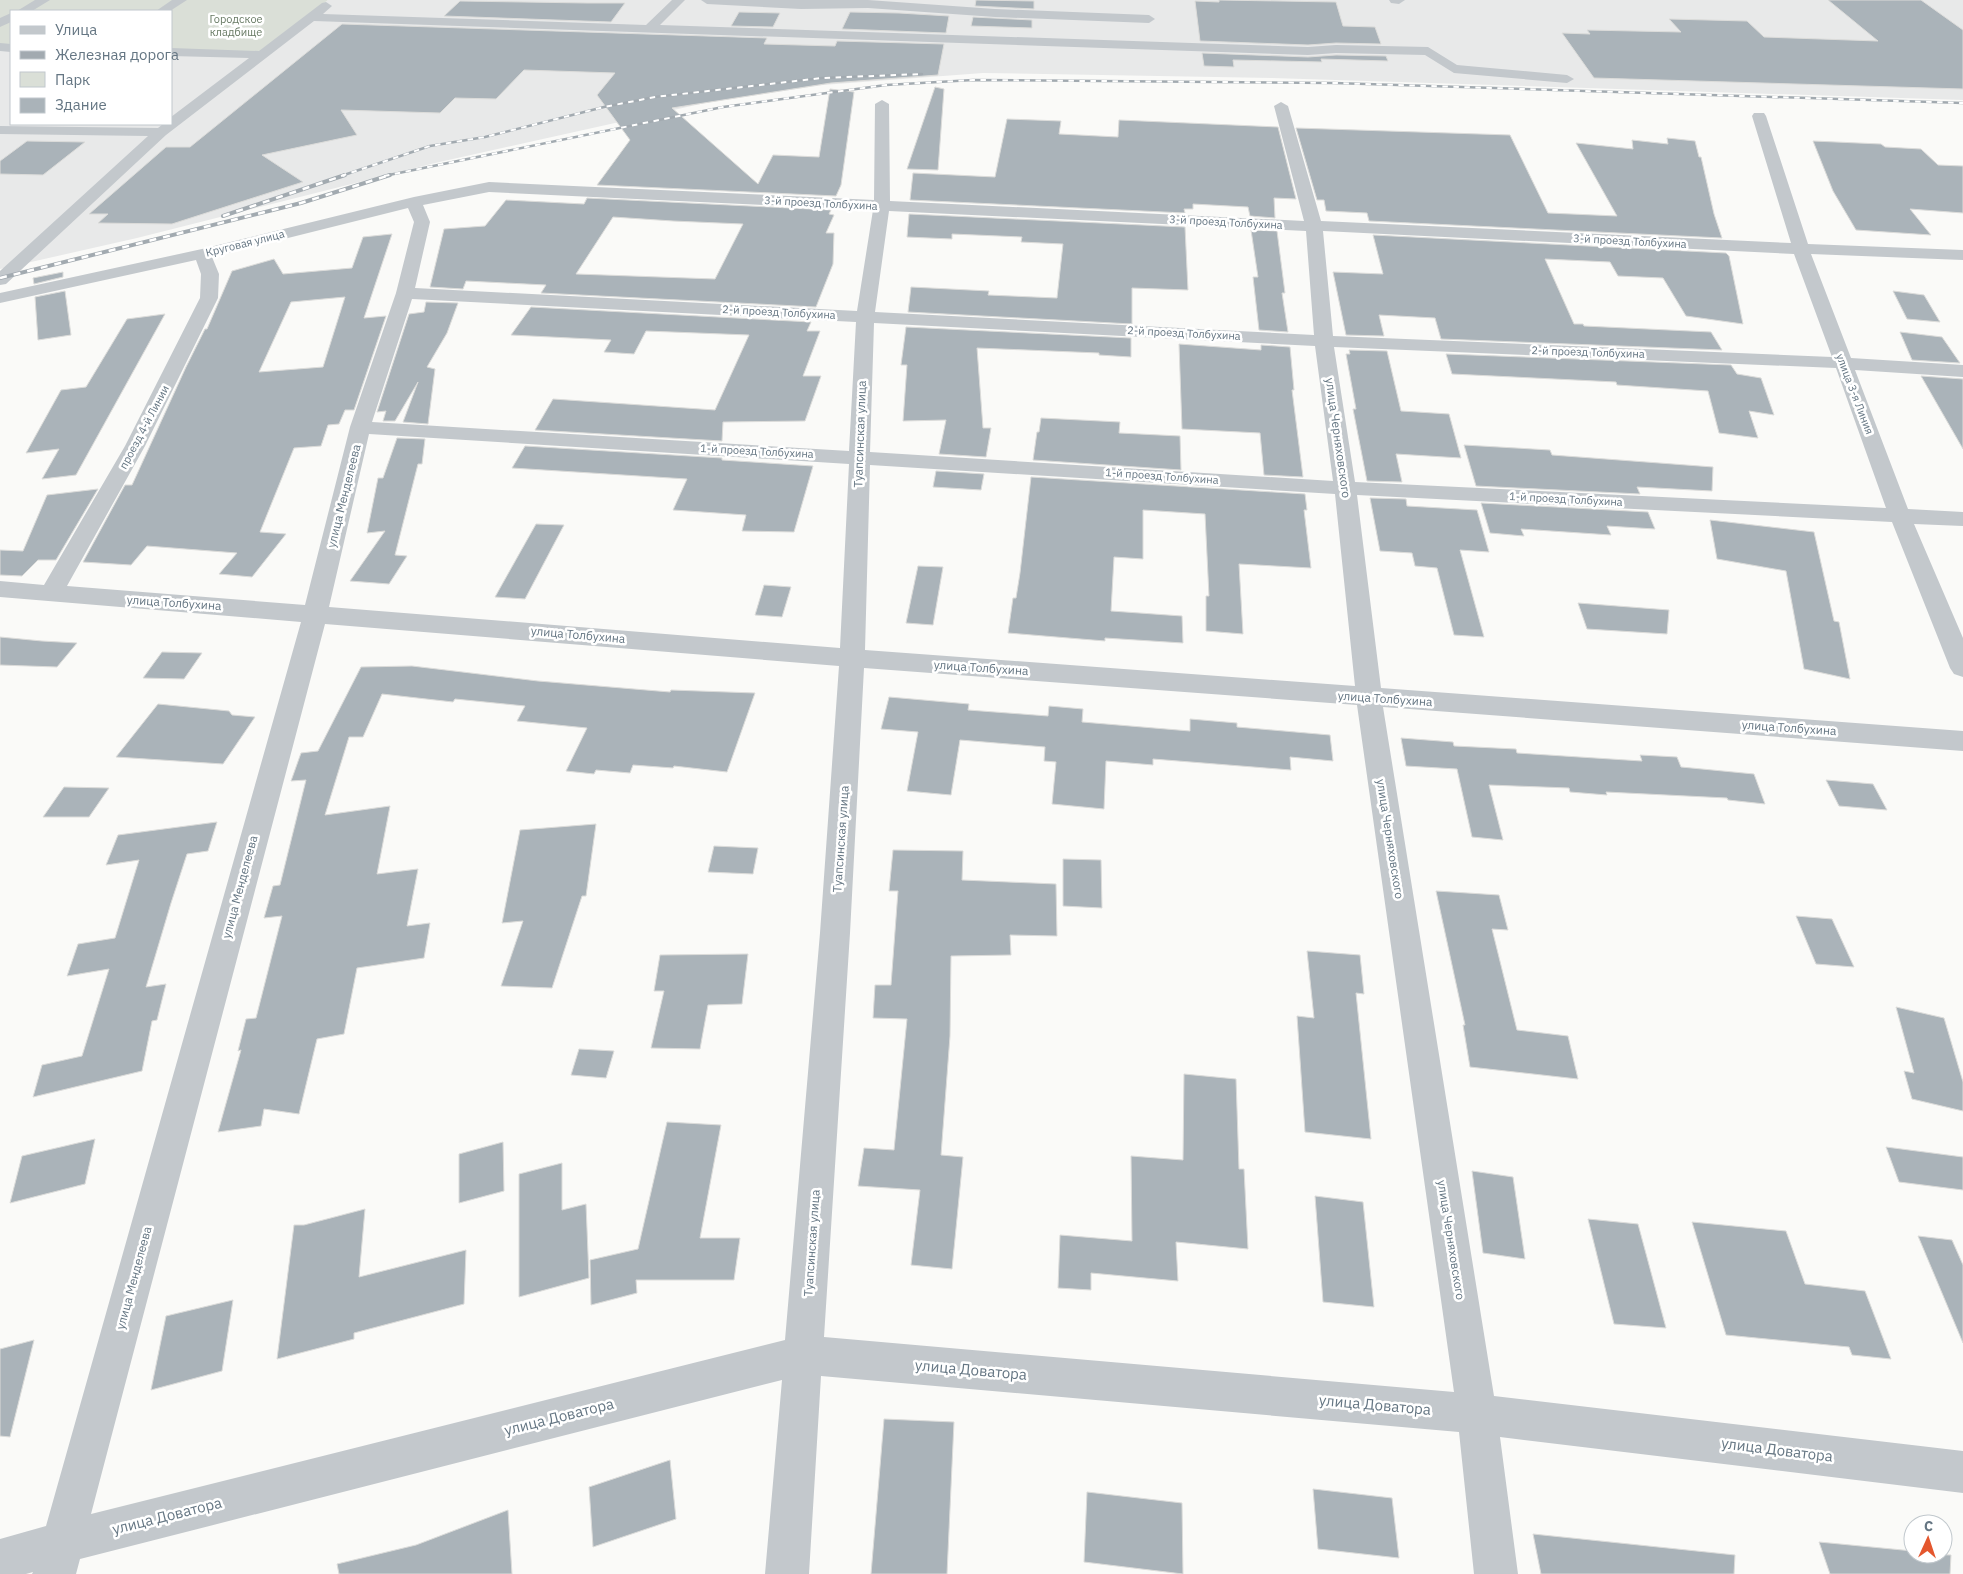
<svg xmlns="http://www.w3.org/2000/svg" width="1963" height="1574" font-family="'IBM Plex Sans',sans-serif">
<rect width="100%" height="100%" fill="#fafaf8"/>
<polygon fill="#e8e9e9" points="328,0 1963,0 1963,100 1272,78 983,73 823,85 705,103 435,163 137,238 0,269 0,44 11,44 11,124 171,124 171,49 261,52"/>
<polygon fill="#dadfd7" points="0,0 328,0 261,52 171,49 171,11 11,11 11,44 0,44"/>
<g fill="#aab3b9" stroke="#dcdcda" fill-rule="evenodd">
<polygon points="976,0 1034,1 1034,9 975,6"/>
<polygon points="1219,0 1336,2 1343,26 1375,27 1381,44 1336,43 1308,45 1200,41 1195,1 1219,2"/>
<polygon points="1828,0 1921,0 1963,30 1963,89 1594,78 1562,33 1590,34 1587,30 1681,32 1669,19 1747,21 1764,37 1878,41"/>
<polygon points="460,1 587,3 625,3 611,22 444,16"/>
<polygon points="739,12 780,13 773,27 731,26"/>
<polygon points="850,12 899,13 949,16 946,33 842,29"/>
<polygon points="973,17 1032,20 1032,28 971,26"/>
<polygon points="342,24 767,38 764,44 835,46 837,41 944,44 938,75 831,83 672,108 758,184 773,155 819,157 830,89 854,92 841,185 836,196 597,185 630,140 597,95 615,73 524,70 496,99 455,98 440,113 341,110 357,135 262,155 303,182 172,224 98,223 108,214 89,214 166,147 190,147"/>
<polygon points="1202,53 1308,57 1336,55 1386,56 1388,61 1321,59 1322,62 1233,60 1234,67 1204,66"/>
<polygon points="935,87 944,89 938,170 907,169"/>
<polygon points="1007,119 1061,121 1059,134 1118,137 1119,120 1278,127 1296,199 1274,198 1275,218 1250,216 1248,207 1193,204 1193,209 1184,209 1185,213 910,200 913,173 995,177"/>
<polygon points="1296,128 1510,135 1548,213 1617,216 1576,143 1633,149 1632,140 1668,144 1667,138 1695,141 1699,157 1701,157 1714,214 1722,238 1369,221 1367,213 1326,211 1324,200 1317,200"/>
<polygon points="27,141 85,142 43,175 0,174 0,161"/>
<polygon points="1813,141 1881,144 1885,147 1921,149 1938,165 1963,166 1963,213 1910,209 1931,235 1856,230 1833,191"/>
<path d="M587 198 831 210 829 214 834 215 826 233H834L833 264 816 307 541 293 546 285 466 281 463 289 430 287 444 229 485 226 506 200 584 204ZM613 217 673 221 743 224 715 279 576 274Z"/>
<polygon points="909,214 1185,227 1188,290 1132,288 1132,324 908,312 911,287 989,291 988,295 1057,298 1063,244 1021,242 1022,237 952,234 952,239 907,237"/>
<polygon points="1251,230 1277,231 1285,293 1282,293 1288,332 1259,330 1253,277 1258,277"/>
<path d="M392 234 364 318 386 316 354 410H345L339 424 328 425 321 446 294 448 260 532 286 534 252 577 219 574 237 553 147 546 131 565 83 562 125 485H132L186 367 205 329H207L232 271 274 259 283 274 352 268 363 237ZM345 297 323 367 259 372 291 302Z"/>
<polygon points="1373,235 1726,253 1729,256 1743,324 1686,316 1663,278 1618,276 1610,262 1545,259 1574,324 1583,324 1584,326 1711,332 1722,350 1441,339 1435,318 1379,315 1384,336 1346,335 1333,272 1383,274"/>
<polygon points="63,272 63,277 34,284 33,278"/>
<polygon points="65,291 71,335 38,340 35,297"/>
<polygon points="1893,291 1924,295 1940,322 1907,319"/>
<polygon points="426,302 458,303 447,333 427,367 435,369 428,424 403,422 418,382 395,421 383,421 386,411 377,412 409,314 424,312"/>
<polygon points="531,307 811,322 807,331 820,331 803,376 821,376 805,421 723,422 722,441 535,430 553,399 715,410 749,335 646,331 634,354 604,352 611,340 511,335"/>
<polygon points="165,314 76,475 42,479 59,449 26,453 61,390 86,387 127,319"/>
<polygon points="906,327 1131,338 1131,357 1099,355 1099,353 977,348 983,428 991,428 986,457 939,454 946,420 903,421 907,365 901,365"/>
<polygon points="1900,332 1942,337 1960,363 1912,360"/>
<polygon points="1179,344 1261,350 1261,345 1290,347 1294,390 1292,390 1303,477 1264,475 1260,433 1182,429"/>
<polygon points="1349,350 1387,351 1401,411 1449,414 1461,458 1396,454 1402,482 1367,481 1353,409 1356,409 1346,354 1350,354"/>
<polygon points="1446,354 1731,365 1737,374 1761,378 1774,415 1749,411 1758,438 1719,433 1708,391 1617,385 1616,382 1452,374"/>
<polygon points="1921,376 1963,379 1963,449"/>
<polygon points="1041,418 1120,422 1119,433 1180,436 1181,470 1033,460 1037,432 1039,432"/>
<polygon points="397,438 425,439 422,464 418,464 395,555 407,556 389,584 350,581 385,531 367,533 378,478 383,478"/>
<polygon points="1464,445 1550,450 1552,455 1713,467 1712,491 1637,487 1640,494 1476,486"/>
<polygon points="525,446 722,458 722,460 813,466 794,532 742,531 746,515 673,510 687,479 512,468"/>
<polygon points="936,471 984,474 981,490 933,487"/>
<polygon points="1031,477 1305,494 1307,510 1304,510 1311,568 1239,564 1243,634 1206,631 1206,596 1209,596 1205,514 1143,510 1143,559 1114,557 1111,611 1182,616 1183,643 1105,638 1105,641 1008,633 1013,598 1016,598 1020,573"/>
<polygon points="98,489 56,560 38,560 22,576 0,575 0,550 23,551 47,495"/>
<polygon points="1370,498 1406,499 1407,506 1477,510 1489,552 1460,550 1484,637 1454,635 1437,568 1415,566 1412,553 1380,551"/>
<polygon points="1481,503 1648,512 1655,529 1607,526 1611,535 1521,529 1524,536 1490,533"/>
<polygon points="1710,520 1814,532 1834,621 1839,622 1850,679 1804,669 1786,571 1717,559"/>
<polygon points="536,524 564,525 525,599 495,597"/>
<polygon points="918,566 943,567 933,625 906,623"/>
<polygon points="764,585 791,587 782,617 755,615"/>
<polygon points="1578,603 1669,610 1667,634 1587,629"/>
<polygon points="0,637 42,641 77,643 57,667 0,665"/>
<polygon points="162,652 202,653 184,679 143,678"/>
<polygon points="412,666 538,681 670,692 671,690 755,693 727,772 674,766 673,768 633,765 630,773 596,770 594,774 566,771 587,728 517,721 525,706 455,699 453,702 382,694 363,737 349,737 325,815 390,806 377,874 418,869 407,926 430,923 424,958 357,968 344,1034 317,1039 299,1114 264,1109 261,1126 218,1132 241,1050 238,1051 246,1019 256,1018 282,916 264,918 273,886 280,885 306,780 291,781 301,753 318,751 361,667"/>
<polygon points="889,697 969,704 968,710 1048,716 1049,706 1083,709 1082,722 1190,731 1190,719 1237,723 1237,727 1330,735 1333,761 1290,757 1291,770 1153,759 1153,765 1106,761 1104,809 1052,804 1056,762 1044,761 1045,747 960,740 951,795 907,791 918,732 881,729"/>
<polygon points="158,704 229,711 232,715 255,717 223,764 116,757"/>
<polygon points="1401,738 1453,742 1454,746 1516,749 1517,753 1642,761 1640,755 1677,757 1681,767 1754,774 1765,804 1728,800 1727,798 1606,792 1607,795 1570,792 1569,788 1489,785 1503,840 1472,837 1457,769 1406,766"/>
<polygon points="1826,780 1873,784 1887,810 1839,806"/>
<polygon points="64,787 109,788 89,817 43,817"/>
<polygon points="217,822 208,851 187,854 171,903 146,987 166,984 157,1020 152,1021 142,1071 33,1097 42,1065 82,1056 109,969 67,976 78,944 115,938 139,860 106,865 118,835"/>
<polygon points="596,824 586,896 582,896 552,988 501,986 523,921 502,923 520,830"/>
<polygon points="714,846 758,848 753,874 708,872"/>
<polygon points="893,850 963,851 962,880 1056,884 1057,936 1010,935 1011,955 951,956 950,1036 941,1155 963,1157 952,1269 911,1265 920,1190 858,1186 864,1148 894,1150 907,1019 873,1018 875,985 891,985 898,891 889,891"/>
<polygon points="1063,859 1101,860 1102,908 1063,906"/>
<polygon points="1436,891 1499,895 1508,930 1492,929 1517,1030 1568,1036 1578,1079 1470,1067 1463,1025 1465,1025"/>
<polygon points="1796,916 1832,919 1854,967 1816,964"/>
<polygon points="1307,951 1360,955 1364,994 1356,993 1371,1139 1305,1132 1297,1016 1314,1018"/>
<polygon points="748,954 742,1004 708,1005 700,1049 651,1048 664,991 654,991 660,955"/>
<polygon points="1896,1007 1944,1018 1963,1082 1963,1111 1912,1099 1904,1071 1914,1073"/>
<polygon points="579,1049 614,1051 606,1078 571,1075"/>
<polygon points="1184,1074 1236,1079 1239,1169 1244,1169 1248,1249 1176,1242 1178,1281 1091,1273 1091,1290 1058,1288 1060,1235 1132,1241 1131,1156 1183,1160"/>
<polygon points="667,1122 721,1125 700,1238 740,1238 734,1280 636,1280 637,1293 591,1305 590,1260 638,1249"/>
<polygon points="95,1139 85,1184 10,1203 22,1156"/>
<polygon points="503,1142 504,1191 459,1203 459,1154"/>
<polygon points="1886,1147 1963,1157 1963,1190 1899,1182"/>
<polygon points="562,1163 562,1210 586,1204 589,1278 519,1297 519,1174"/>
<polygon points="1472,1171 1513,1177 1525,1259 1483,1253"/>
<polygon points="1315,1196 1363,1202 1374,1307 1323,1302"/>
<polygon points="365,1209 359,1277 466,1250 464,1304 354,1333 354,1339 277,1359 294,1225 304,1225"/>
<polygon points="1588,1219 1638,1224 1666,1328 1614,1324"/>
<polygon points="1692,1222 1786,1231 1805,1284 1865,1291 1891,1359 1852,1355 1849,1347 1726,1335"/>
<polygon points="1918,1236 1952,1240 1963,1265 1963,1343"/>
<polygon points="233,1300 222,1371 151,1390 166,1316"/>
<polygon points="34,1340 10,1437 0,1436 0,1349"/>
<polygon points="884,1419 954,1422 947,1574 871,1574"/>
<polygon points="670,1460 676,1519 593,1547 589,1487"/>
<polygon points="1313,1489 1392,1498 1399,1558 1318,1549"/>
<polygon points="1087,1492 1182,1503 1183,1574 1084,1562"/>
<polygon points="508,1510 512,1574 339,1574 337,1564 416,1545"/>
<polygon points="1533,1534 1735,1555 1734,1574 1541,1574"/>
<polygon points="1819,1542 1913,1551 1913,1554 1951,1555 1950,1574 1830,1574"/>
</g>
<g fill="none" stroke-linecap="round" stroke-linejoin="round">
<g fill="#c3c8cc" fill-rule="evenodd">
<polygon points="35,0 50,0 32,11 17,11"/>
<polygon points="172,0 187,0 170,11 156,11"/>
<polygon points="672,0 685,0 660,25 1308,47 1336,45 1428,47 1457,65 1567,75 1574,79 1567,83 1454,73 1425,55 1336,53 1308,55 314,21 166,135 6,284 0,285 0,271 148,136 0,134 0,126 158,128 163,124 171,124 171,117 249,58 171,56 171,48 259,51 322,3 326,2 332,6 323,14 646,25"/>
<polygon points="701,0 868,0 995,9 1149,15 1155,19 1149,23 995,17 868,8 801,9 707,4"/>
<polygon points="1389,0 1405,0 1399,4 1391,3"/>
<polygon points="11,13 11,22 0,27 0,18"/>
<polygon points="0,43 11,44 11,52 0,51"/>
<path d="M882 100 889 104 890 201 1304 221 1274 106 1281 102 1288 106 1321 221 1791 243 1752 116 1754 113H1764L1766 116 1808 244 1963 250V260L1811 254 1851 358 1963 365V377L1855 370 1908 509 1963 512V526L1914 524 1963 638V677L1954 674 1950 668 1892 522 1357 495 1381 688 1963 731V751L1383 707 1494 1396 1963 1451V1493L1500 1437 1518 1574H1474L1459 1432 821 1376 809 1574H765L782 1380 80 1559 76 1574H32L33 1572 26 1574H0V1539L46 1526 301 622 0 597V581L44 585 125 446 200 298 201 274 196 260 0 303V293L202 249 414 197 489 182 874 200 875 104ZM489 192 873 210 857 311 415 288 430 222 423 205ZM408 208 414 222 396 293 350 427 305 605 67 586 145 446 218 298 219 274 212 257ZM889 211 1306 231 1314 335 875 312ZM1323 231 1794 254 1832 357 1333 336ZM412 299 856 322 849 451 372 422ZM874 323 1315 346 1333 481 870 452ZM1334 347 1836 368 1886 508 1355 482ZM369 434 849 464 840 648 329 607ZM870 465 1335 494 1355 686 865 650ZM325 624 839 666 820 933 785 1340 91 1514ZM864 668 1357 705 1454 1392 824 1337 850 933Z"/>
</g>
<defs>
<g id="rail-far1">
<polyline points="341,176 430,146 485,137 604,107 655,97 822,78 922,74"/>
<polyline points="384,176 723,107 886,85 973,80 1334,83 1963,103"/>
</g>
<g id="rail">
<polyline points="223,216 345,175"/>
<polyline points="0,278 301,203 390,175"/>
</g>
</defs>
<use href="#rail-far1" stroke="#a2aab0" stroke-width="2.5"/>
<use href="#rail" stroke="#a2aab0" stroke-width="4"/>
<use href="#rail-far1" stroke="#fff" stroke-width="2" stroke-dasharray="5.5" stroke-linecap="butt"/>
<use href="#rail" stroke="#fff" stroke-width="2.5" stroke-dasharray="7" stroke-linecap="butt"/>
</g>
<g text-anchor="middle" stroke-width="5" stroke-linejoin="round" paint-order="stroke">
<g font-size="11" fill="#687a64" stroke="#fff">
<text x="236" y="23">Городское<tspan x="236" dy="13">кладбище</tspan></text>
</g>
<g font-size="11" fill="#657683" stroke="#fff">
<text transform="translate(821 203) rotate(3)" y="4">3-й проезд Толбухина</text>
<text transform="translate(1226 222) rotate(3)" y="4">3-й проезд Толбухина</text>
<text transform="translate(1630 241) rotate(3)" y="4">3-й проезд Толбухина</text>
<text transform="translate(245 243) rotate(-14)" y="4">Круговая улица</text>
<text transform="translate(779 312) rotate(3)" y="4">2-й проезд Толбухина</text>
<text transform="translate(1184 333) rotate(3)" y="4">2-й проезд Толбухина</text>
<text transform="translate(1588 352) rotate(2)" y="4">2-й проезд Толбухина</text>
<text transform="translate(1855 394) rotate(69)" y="4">улица 3-я Линия</text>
<text transform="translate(144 427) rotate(-62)" y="4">проезд 4-й Линии</text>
<text transform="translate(757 451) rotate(3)" y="4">1-й проезд Толбухина</text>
<text transform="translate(1162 476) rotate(4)" y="4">1-й проезд Толбухина</text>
<text transform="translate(1566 499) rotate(3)" y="4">1-й проезд Толбухина</text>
</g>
<g font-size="12" fill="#657683" stroke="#fff">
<text transform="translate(860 434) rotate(-88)" y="4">Туапсинская улица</text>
<text transform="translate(1338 438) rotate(82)" y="4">улица Черняховского</text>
<text transform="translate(344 496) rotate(-76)" y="4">улица Менделеева</text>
<text transform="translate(174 603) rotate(4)" y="4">улица Толбухина</text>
<text transform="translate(578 635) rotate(5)" y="4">улица Толбухина</text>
<text transform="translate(981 668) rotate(4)" y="4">улица Толбухина</text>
<text transform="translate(1385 699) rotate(4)" y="4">улица Толбухина</text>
<text transform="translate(1789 728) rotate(4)" y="4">улица Толбухина</text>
<text transform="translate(841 839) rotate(-86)" y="4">Туапсинская улица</text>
<text transform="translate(1390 839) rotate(81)" y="4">улица Черняховского</text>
<text transform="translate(240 887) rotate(-75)" y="4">улица Менделеева</text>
<text transform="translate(1451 1240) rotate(81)" y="4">улица Черняховского</text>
<text transform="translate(812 1243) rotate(-86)" y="4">Туапсинская улица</text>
<text transform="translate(134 1278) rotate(-75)" y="4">улица Менделеева</text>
</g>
<g font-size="15" fill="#657683" stroke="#fff">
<text transform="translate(971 1370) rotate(5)" y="5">улица Доватора</text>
<text transform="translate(1375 1405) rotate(5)" y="5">улица Доватора</text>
<text transform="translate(559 1417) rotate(-14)" y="5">улица Доватора</text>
<text transform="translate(1777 1450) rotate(7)" y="5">улица Доватора</text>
<text transform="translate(167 1516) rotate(-14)" y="5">улица Доватора</text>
</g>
</g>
<rect x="10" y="10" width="162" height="115" fill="#ffffff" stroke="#c1c8cd"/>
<rect x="20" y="26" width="25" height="8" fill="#c3c8cc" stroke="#c1c8cd"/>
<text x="55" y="35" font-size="15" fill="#657683">Улица</text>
<rect x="20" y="51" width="25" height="8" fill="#a2aab0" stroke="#c1c8cd"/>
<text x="55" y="60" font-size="15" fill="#657683">Железная дорога</text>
<rect x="20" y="72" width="25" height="15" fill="#dadfd7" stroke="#c1c8cd"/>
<text x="55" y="85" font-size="15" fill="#657683">Парк</text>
<rect x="20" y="98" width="25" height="15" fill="#aab3b9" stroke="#c1c8cd"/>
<text x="55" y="110" font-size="15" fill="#657683">Здание</text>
<g transform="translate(1928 1539) rotate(3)"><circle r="24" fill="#ffffff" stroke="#c1c8cd"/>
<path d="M0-4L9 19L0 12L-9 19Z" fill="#e4572e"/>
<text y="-8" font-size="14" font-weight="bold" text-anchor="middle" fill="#657683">С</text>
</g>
</svg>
